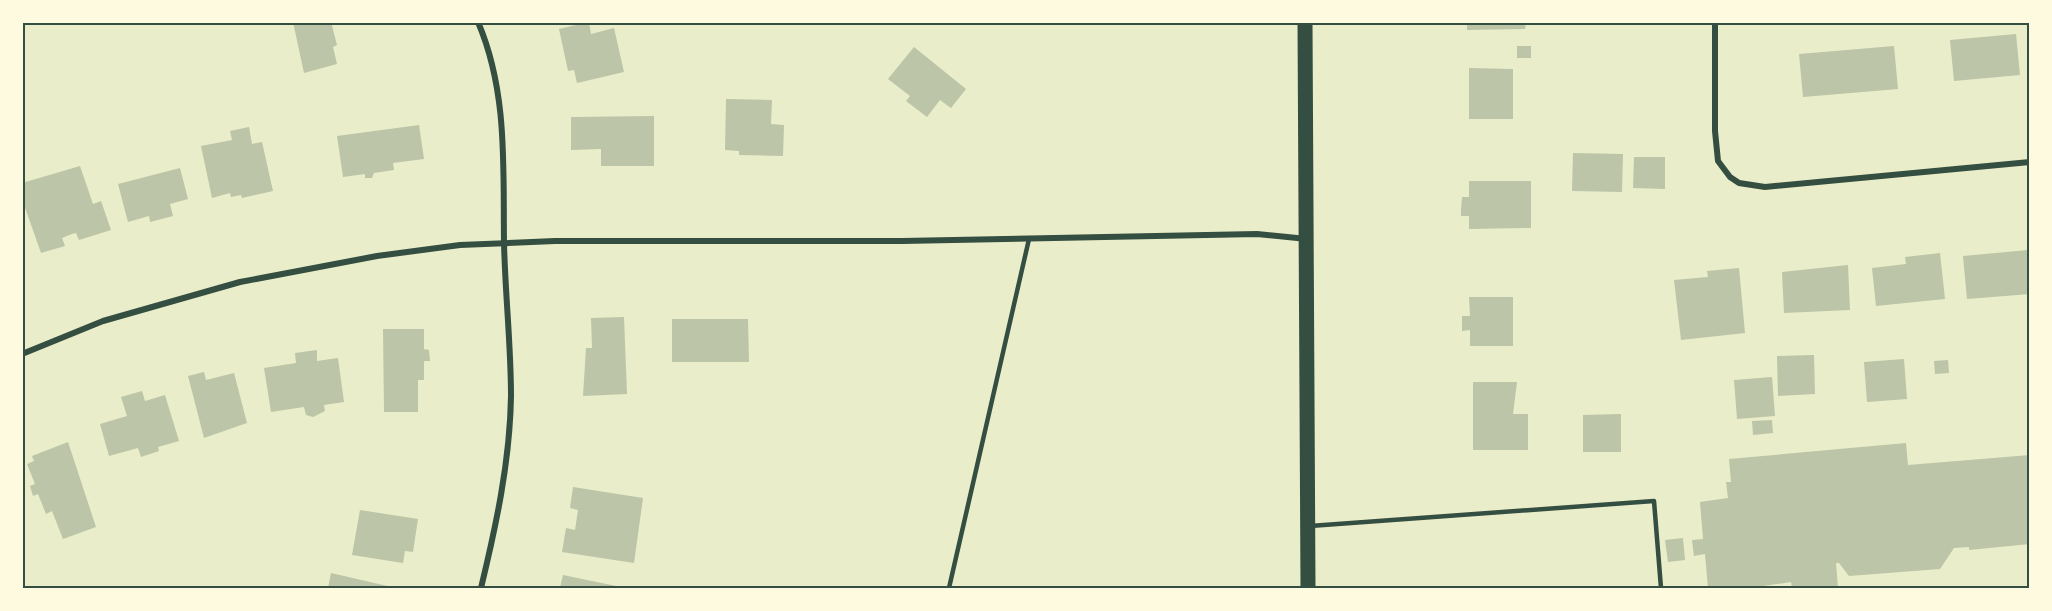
<svg xmlns="http://www.w3.org/2000/svg" width="2052" height="611" font-family="Overpass,sans-serif">
<rect width="100%" height="100%" fill="#e9edc9"/>
<g fill="#bcc5a7">
<polygon points="293,22 331,22 337,45 333,47 337,64 304,73"/>
<polygon points="589,22 591,34 614,28 624,72 577,83 574,70 568,71 559,29"/>
<polygon points="1467,22 1526,22 1525,29 1467,30"/>
<polygon points="2016,34 2020,75 1954,81 1950,40"/>
<rect x="1517" y="46" width="14" height="12"/>
<polygon points="1894,46 1898,89 1803,97 1799,54"/>
<polygon points="914,47 966,89 951,108 940,100 927,117 906,101 910,96 888,79"/>
<polygon points="1469,68 1513,69 1513,119 1469,119"/>
<polygon points="726,99 772,100 771,124 784,125 783,156 739,155 739,151 725,150"/>
<polygon points="654,116 654,166 601,166 601,149 571,150 571,117"/>
<polygon points="419,125 424,159 393,163 394,170 374,173 372,178 365,178 365,174 343,177 337,136"/>
<polygon points="249,127 252,144 262,142 273,191 242,198 241,195 231,197 230,193 212,198 201,146 232,140 230,131"/>
<polygon points="1573,153 1623,154 1622,192 1572,191"/>
<polygon points="1634,157 1665,157 1665,189 1633,188"/>
<polygon points="80,166 93,204 101,201 111,230 79,240 76,233 72,234 62,238 65,246 41,253 22,199 22,183"/>
<polygon points="180,168 188,199 170,204 173,216 150,222 149,216 128,222 118,184"/>
<polygon points="1469,181 1531,181 1531,228 1469,229 1469,216 1461,216 1461,210 1462,197 1469,197"/>
<polygon points="2028,250 2030,294 1967,299 1963,256"/>
<polygon points="1940,253 1945,299 1876,306 1872,268 1906,264 1905,257"/>
<polygon points="1848,265 1850,310 1784,313 1782,272"/>
<polygon points="1739,268 1745,333 1681,340 1674,280 1708,277 1707,271"/>
<polygon points="1469,297 1513,297 1513,346 1470,346 1470,330 1462,331 1462,316 1470,316"/>
<polygon points="624,317 627,394 583,396 586,348 592,348 591,318"/>
<polygon points="672,319 748,319 749,362 672,362"/>
<polygon points="383,329 424,329 424,349 429,350 430,361 424,361 424,380 418,380 418,412 384,412"/>
<polygon points="317,350 317,361 338,358 344,402 324,405 325,411 313,417 306,415 304,407 271,412 264,368 296,363 295,353"/>
<polygon points="1814,355 1815,394 1778,396 1777,356"/>
<polygon points="1904,359 1907,399 1867,402 1864,362"/>
<polygon points="1948,360 1949,373 1935,374 1934,361"/>
<polygon points="204,372 206,380 234,373 247,423 204,438 188,376"/>
<polygon points="1772,377 1775,416 1737,419 1734,380"/>
<polygon points="1473,382 1517,382 1513,414 1528,414 1528,450 1473,450"/>
<polygon points="142,391 145,401 165,395 179,441 158,447 159,451 141,457 138,448 109,456 100,424 127,416 121,397"/>
<polygon points="1621,414 1621,452 1583,452 1583,415"/>
<polygon points="1772,420 1773,433 1753,435 1752,421"/>
<polygon points="68,442 96,527 63,539 52,511 46,514 38,494 33,496 30,486 35,484 27,464 34,461 32,456"/>
<polygon points="1906,443 1908,465 2030,455 2030,544 1969,550 1969,547 1954,548 1940,569 1849,576 1839,563 1836,563 1838,588 1792,588 1791,582 1750,588 1708,588 1705,554 1694,556 1692,540 1703,539 1700,502 1728,498 1726,482 1731,482 1729,459"/>
<polygon points="573,487 643,498 634,563 562,552 566,528 575,530 578,510 570,508"/>
<polygon points="360,510 418,519 413,552 405,551 403,563 352,555"/>
<polygon points="1683,538 1685,560 1668,562 1665,540"/>
<polygon points="331,573 396,588 328,588"/>
<polygon points="563,575 616,586 615,588 560,588"/>
</g>
<g fill="none" stroke-linecap="round" stroke-linejoin="round">
<g stroke="#344e41" stroke-width="4.5">
<polyline points="1310,526 1654,501 1661,588"/>
<polyline points="949,588 1029,239"/>
</g>
<g stroke="#344e41" stroke-width="6">
<path d="M478 22C508 92 503 168 504 242 505 293 511 344 511 396 510 461 496 526 481 588"/>
<polyline points="1715,22 1715,131 1718,161 1730,177 1739,183 1765,187 2030,162"/>
<polyline points="22,354 103,321 240,282 377,256 460,245 555,241 902,241 1257,234 1307,239"/>
</g>
<polyline stroke="#344e41" stroke-width="15" points="1305,22 1308,588"/>
</g>
<rect width="2052" height="611" fill="none" stroke="#fefae0" stroke-width="48"/>
<rect x="24" y="24" width="2004" height="563" fill="none" stroke="#344e41" stroke-width="2"/>
</svg>
